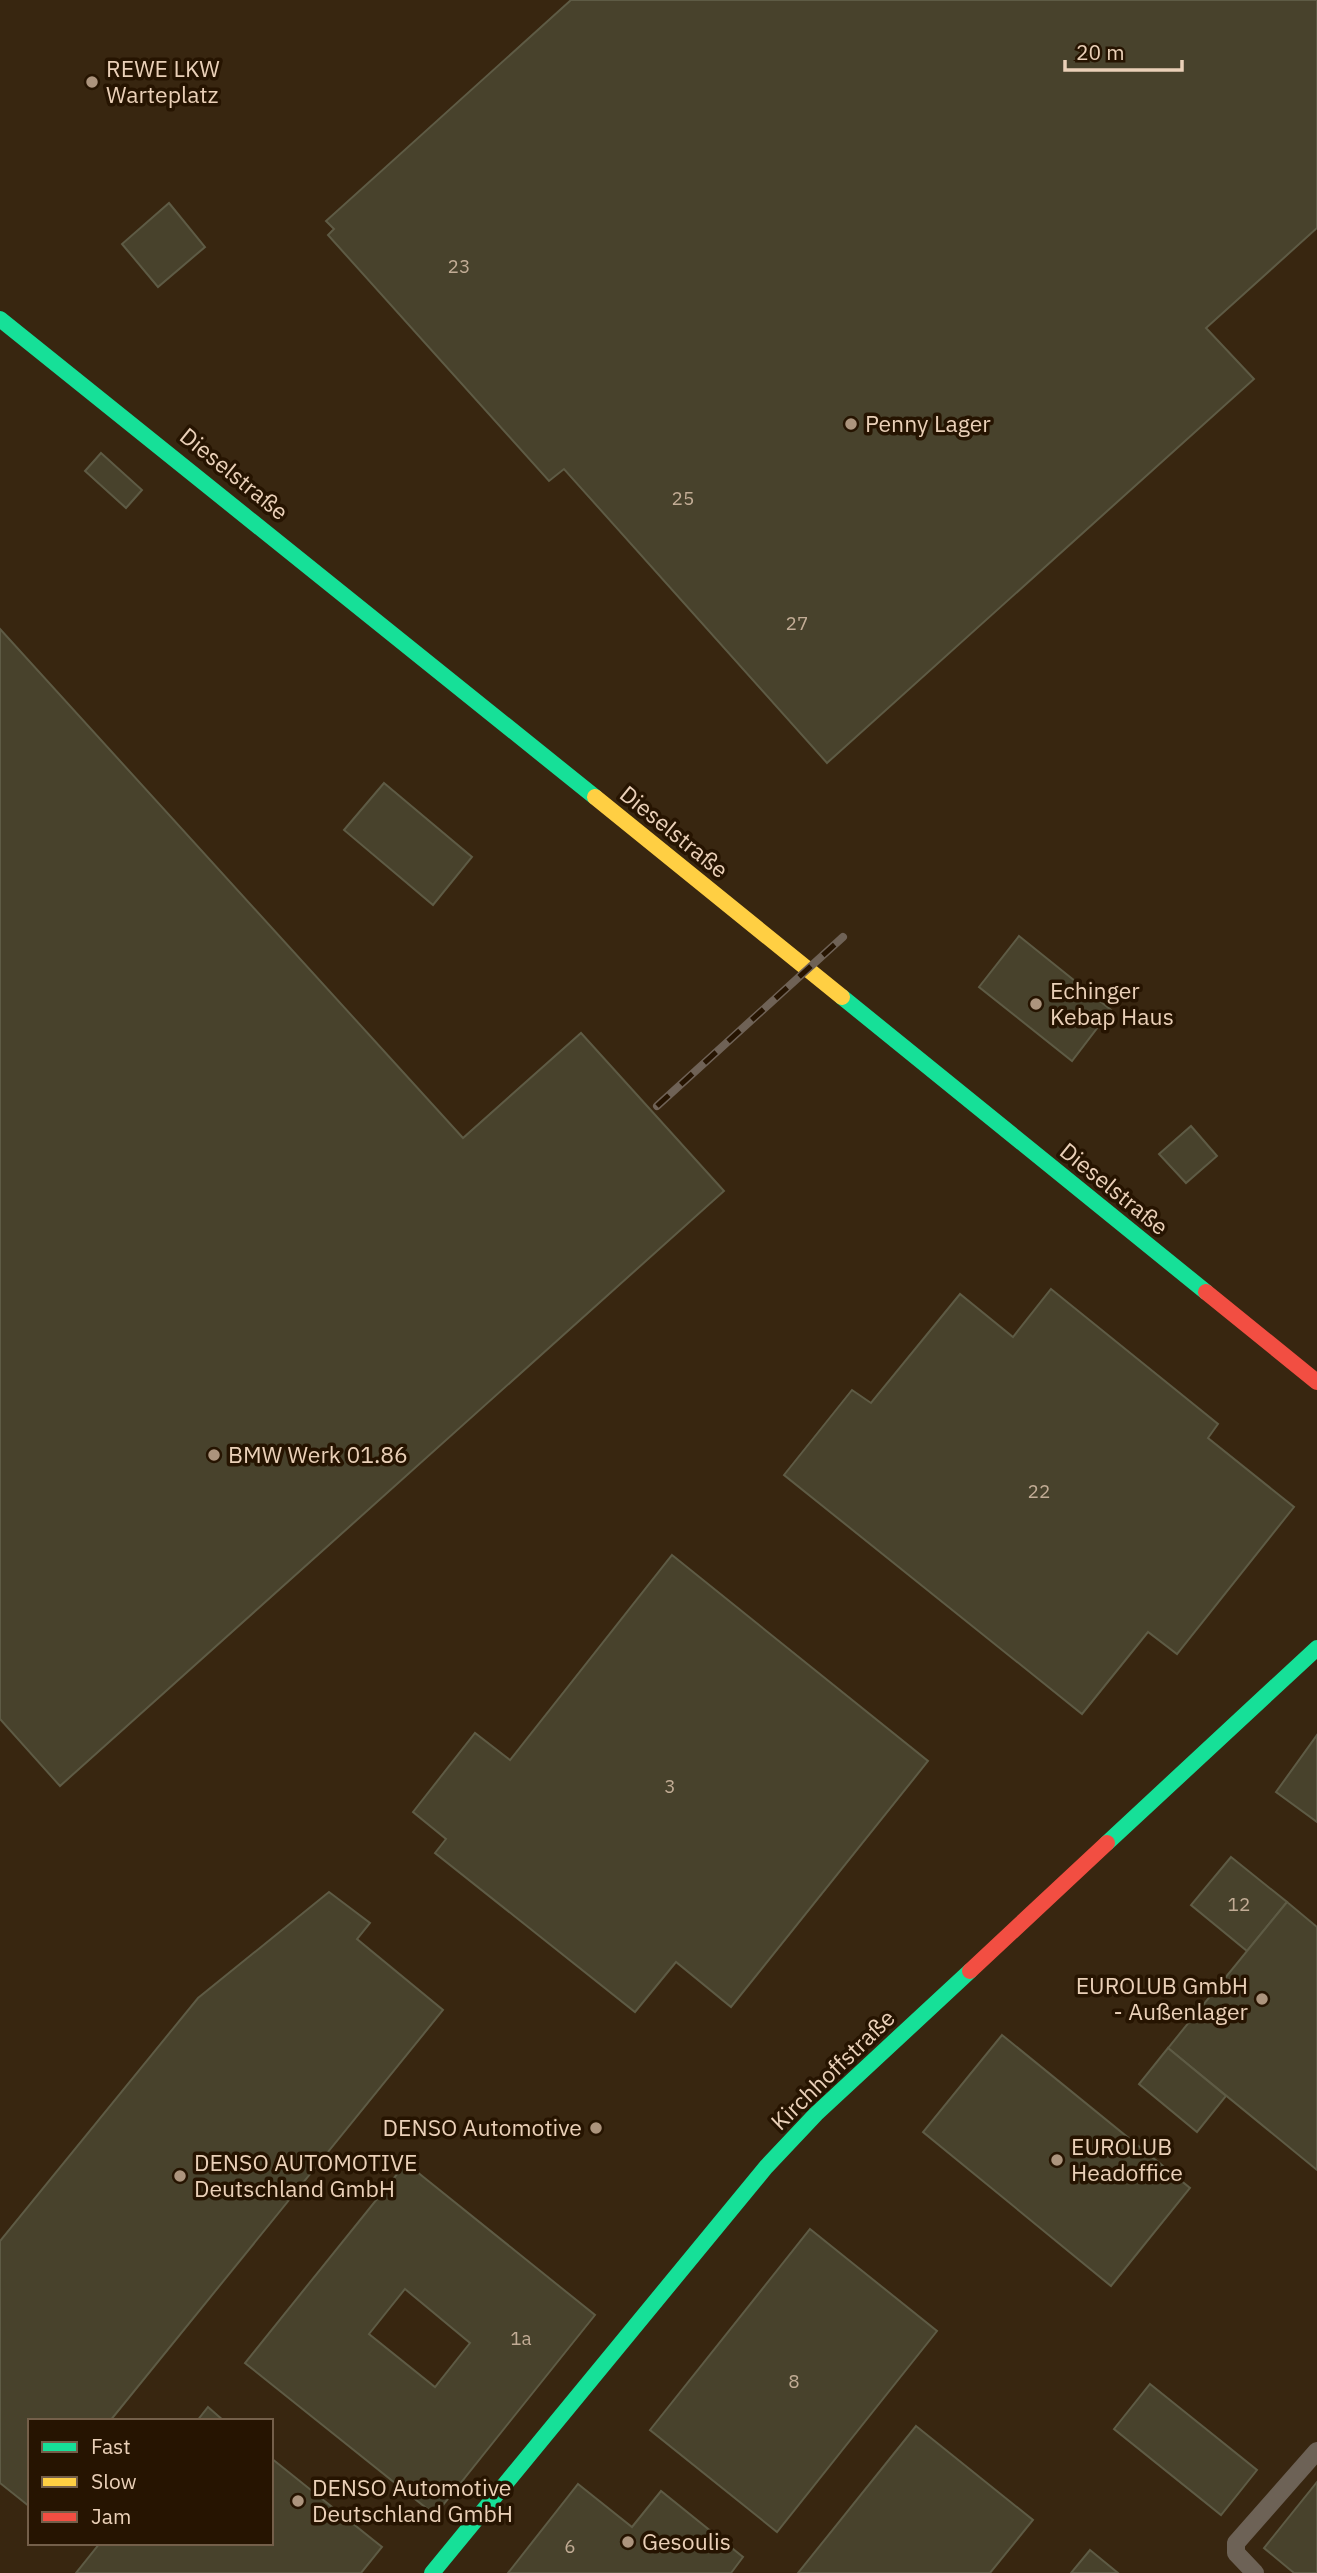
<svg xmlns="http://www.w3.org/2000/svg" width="1317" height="2573" font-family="'IBM Plex Sans',sans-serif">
<rect width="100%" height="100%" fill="#382610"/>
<g fill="#48422c" stroke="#5e5b45" stroke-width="2" fill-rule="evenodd">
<polygon points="571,0 1317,0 1317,228 1206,328 1254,379 827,763 564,469 549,481 328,235 334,229 326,221"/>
<polygon points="169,203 205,247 158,287 122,244"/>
<polygon points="101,453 142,490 126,508 85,471"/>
<polygon points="0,629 463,1138 581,1033 724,1191 60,1786 0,1719"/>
<polygon points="384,783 472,857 433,905 344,830"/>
<polygon points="1019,936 1111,1010 1072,1061 979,987"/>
<polygon points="1191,1126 1217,1156 1186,1183 1159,1154"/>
<polygon points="1051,1289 1218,1424 1208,1438 1294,1507 1177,1654 1148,1632 1082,1714 784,1475 852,1390 871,1403 960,1294 1013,1337"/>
<polygon points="672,1555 928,1761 731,2007 676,1962 635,2012 435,1853 446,1839 413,1812 475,1733 510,1760"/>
<polygon points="1317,1735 1317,1822 1276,1792"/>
<polygon points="1231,1857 1287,1902 1247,1951 1191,1905"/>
<polygon points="329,1892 370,1923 357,1939 443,2010 110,2421 30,2421 30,2507 0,2483 0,2241 198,1998"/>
<polygon points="1287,1902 1317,1927 1317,2170 1168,2048"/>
<polygon points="1002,2035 1190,2188 1111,2286 923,2132"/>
<polygon points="1168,2048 1226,2096 1197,2132 1139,2084"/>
<path d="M406 2163 595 2315 435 2515 245 2363ZM405 2289 470 2343 435 2387 369 2334Z"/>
<polygon points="810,2229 937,2331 777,2532 650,2430"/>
<polygon points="1150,2384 1257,2470 1221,2515 1114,2429"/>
<polygon points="208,2407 224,2421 197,2421"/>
<polygon points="916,2426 1033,2520 990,2573 798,2573"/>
<polygon points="271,2458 382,2547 361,2573 76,2573 100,2543 271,2543"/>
<polygon points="1317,2482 1317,2573 1294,2573 1264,2548"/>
<polygon points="578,2484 632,2527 661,2491 743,2557 731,2573 508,2573"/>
<polygon points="1090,2550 1118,2573 1071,2573"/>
</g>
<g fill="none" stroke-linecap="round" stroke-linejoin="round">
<polyline stroke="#6d6256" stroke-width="18" points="1255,2573 1236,2553 1236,2543 1317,2451"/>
<g stroke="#16e098" stroke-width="16">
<polyline points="0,319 595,797"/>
<polyline points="842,997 1206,1292"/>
<polyline points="1107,1843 1317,1648"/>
<polyline points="432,2573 766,2167 816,2114 970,1971"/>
</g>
<polyline stroke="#ffcf43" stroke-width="16" points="595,797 842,997"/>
<g stroke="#f24e42" stroke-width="16">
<polyline points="1206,1292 1317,1382"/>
<polyline points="970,1971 1107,1843"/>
</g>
<defs>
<polyline id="rail" points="657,1106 843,937"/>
</defs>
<use href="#rail" stroke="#6f6256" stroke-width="8"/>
<use href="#rail" stroke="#261401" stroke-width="5" stroke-dasharray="16" stroke-linecap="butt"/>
</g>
<g fill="#ac947d" stroke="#261401" stroke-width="2.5">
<circle cx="92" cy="82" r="7"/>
<circle cx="851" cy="424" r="7"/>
<circle cx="1036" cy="1004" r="7"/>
<circle cx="214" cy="1455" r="7"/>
<circle cx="1262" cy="1999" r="7"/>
<circle cx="596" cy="2128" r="7"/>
<circle cx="1057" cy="2160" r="7"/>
<circle cx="180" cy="2176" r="7"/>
<circle cx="298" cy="2501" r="7"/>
<circle cx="628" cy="2542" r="7"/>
</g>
<g text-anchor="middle" stroke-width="7" stroke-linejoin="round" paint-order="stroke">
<g font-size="19" fill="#c2ac95">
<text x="459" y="273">23</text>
<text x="683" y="505">25</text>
<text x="797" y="630">27</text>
<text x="1039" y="1498">22</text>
<text x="670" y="1793">3</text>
<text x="1239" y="1911">12</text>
<text x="521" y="2345">1a</text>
<text x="794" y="2388">8</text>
<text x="570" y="2553">6</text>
</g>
<g font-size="23" fill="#ead0b8" stroke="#261401" text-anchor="start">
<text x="106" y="77">REWE LKW<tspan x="106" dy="26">Warteplatz</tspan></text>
<text x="865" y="432">Penny Lager</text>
<text x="1050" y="999">Echinger<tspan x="1050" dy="26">Kebap Haus</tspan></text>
<text x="228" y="1463">BMW Werk 01.86</text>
<text x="1248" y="1994" text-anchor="end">EUROLUB GmbH<tspan x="1248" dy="26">- Außenlager</tspan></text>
<text x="582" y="2136" text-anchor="end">DENSO Automotive</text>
<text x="1071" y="2155">EUROLUB<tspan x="1071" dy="26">Headoffice</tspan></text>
<text x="194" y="2171">DENSO AUTOMOTIVE<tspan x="194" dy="26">Deutschland GmbH</tspan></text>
<text x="312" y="2496">DENSO Automotive<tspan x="312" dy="26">Deutschland GmbH</tspan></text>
<text x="642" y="2550">Gesoulis</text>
</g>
<g font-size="23" fill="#ead0b8" stroke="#261401">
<text transform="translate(234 474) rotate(39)" y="8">Dieselstraße</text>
<text transform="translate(674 832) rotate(39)" y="8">Dieselstraße</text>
<text transform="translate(1114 1189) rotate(39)" y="8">Dieselstraße</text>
<text transform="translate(833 2070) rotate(-44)" y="8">Kirchhoffstraße</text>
</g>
</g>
<rect x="28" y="2419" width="245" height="126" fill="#261401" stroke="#745f4a" stroke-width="2"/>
<rect x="42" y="2442" width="35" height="10" fill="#16e098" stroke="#745f4a" stroke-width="2"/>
<text x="91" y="2454" font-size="21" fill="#ead0b8">Fast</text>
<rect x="42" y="2477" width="35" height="10" fill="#ffcf43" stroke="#745f4a" stroke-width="2"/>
<text x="91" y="2489" font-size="21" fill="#ead0b8">Slow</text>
<rect x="42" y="2512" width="35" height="10" fill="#f24e42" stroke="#745f4a" stroke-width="2"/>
<text x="91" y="2524" font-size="21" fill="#ead0b8">Jam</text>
<path d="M1065 60v10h117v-10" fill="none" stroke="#ead0b8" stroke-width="3.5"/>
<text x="1076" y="60" font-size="21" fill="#ead0b8" stroke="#261401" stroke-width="5" paint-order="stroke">20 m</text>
</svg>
